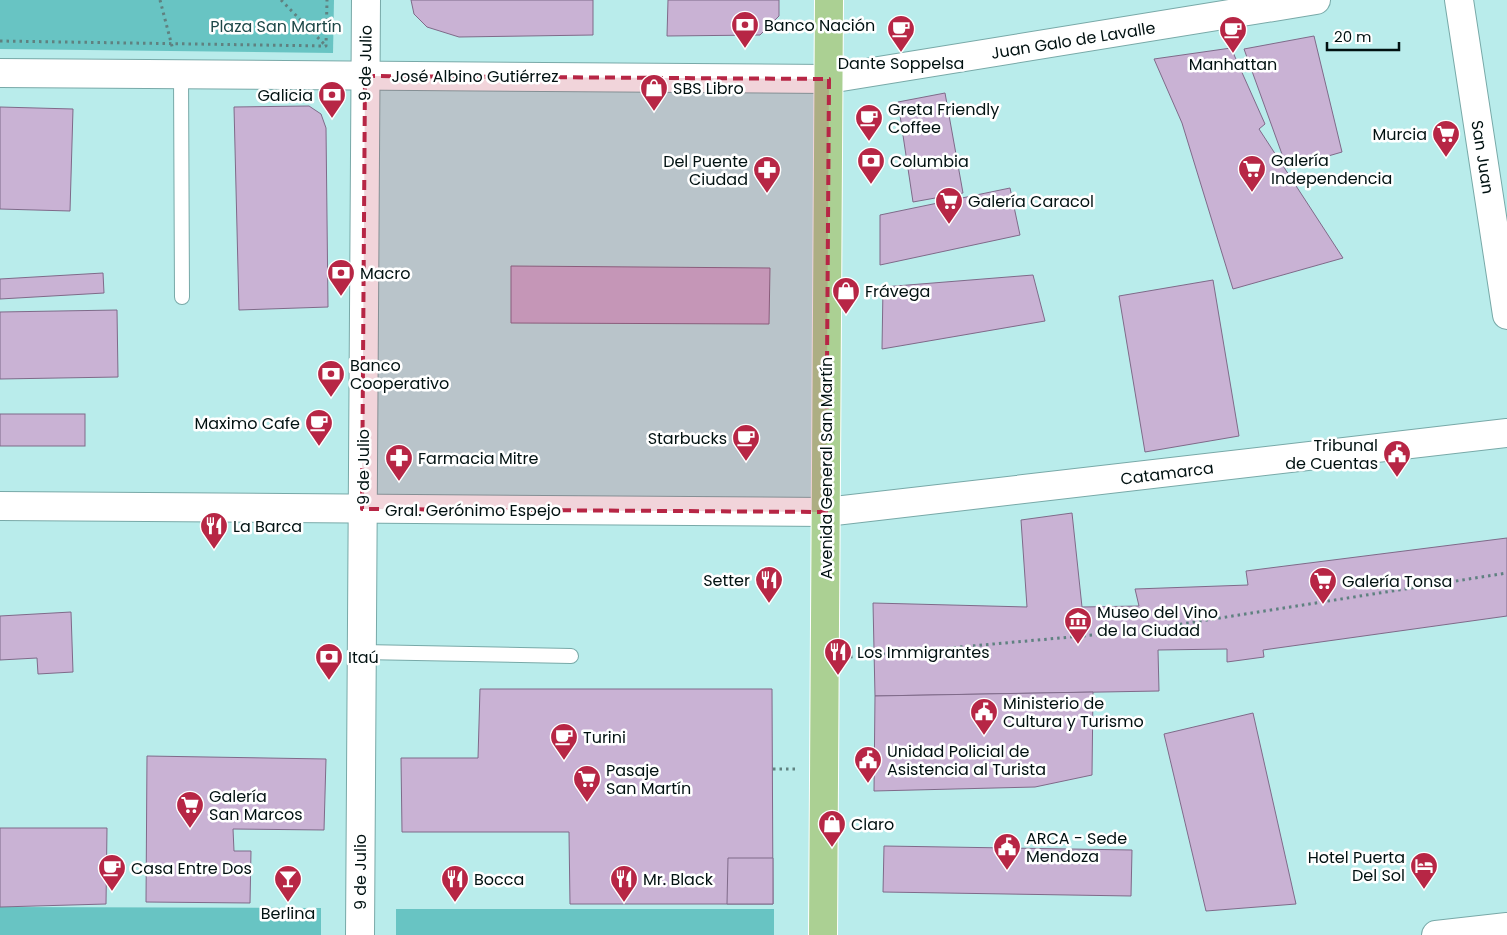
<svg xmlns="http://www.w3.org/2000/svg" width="1507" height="935" font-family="Poppins,sans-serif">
<rect width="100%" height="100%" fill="#b9eceb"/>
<g fill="#68c4c3">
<polygon points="0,0 334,0 333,53 0,49"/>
<polygon points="0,907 321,908 321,935 0,935"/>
<rect x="396" y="909" width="378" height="26"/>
</g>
<g fill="#c9b2d4" stroke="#7f6a89">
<polygon points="411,0 593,0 593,35 459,37 427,27 414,14"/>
<polygon points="668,0 779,0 779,16 760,35 667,36"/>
<polygon points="1314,36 1342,152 1287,168 1244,49"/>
<polygon points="1231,48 1265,124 1259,129 1343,258 1233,289 1182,123 1154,59"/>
<polygon points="945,93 963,193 913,202 898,102"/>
<polygon points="309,106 321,114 326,128 328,307 239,310 234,107"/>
<polygon points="0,107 73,109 70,211 0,209"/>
<polygon points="1010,188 1020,235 880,265 880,215"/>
<polygon points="511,266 770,268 769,324 511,323"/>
<polygon points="103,273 104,293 0,299 0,279"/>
<polygon points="1033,275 1045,321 882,349 883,287"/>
<polygon points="1213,280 1239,436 1145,452 1119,296"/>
<polygon points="117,310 118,377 0,379 0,312"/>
<rect x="0" y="414" width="85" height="32"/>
<polygon points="1072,513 1082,607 1139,606 1135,589 1248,585 1246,571 1507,538 1507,616 1263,650 1264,657 1227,662 1227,649 1158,650 1159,691 875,696 873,603 1027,607 1021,520"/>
<polygon points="71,612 73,672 38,674 37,658 0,660 0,616"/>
<polygon points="480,689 772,689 773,904 570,904 569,832 402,832 401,758 478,758"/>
<polygon points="1093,692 1092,775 1035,787 874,791 875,696"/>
<polygon points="1253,713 1296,904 1206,911 1164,734"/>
<polygon points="147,756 326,759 324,830 233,829 234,851 251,851 250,903 146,902"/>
<polygon points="0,828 107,828 106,904 0,907"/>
<polygon points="884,846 1132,850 1131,896 883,892"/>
<polygon points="728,858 773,858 773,904 727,904"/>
</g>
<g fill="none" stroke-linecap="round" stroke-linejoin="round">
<defs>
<g id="service">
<polyline points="181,74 182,297"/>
<polyline points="362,652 571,656"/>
</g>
<g id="minor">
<polyline points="1459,0 1507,315"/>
<polyline points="0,73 829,79"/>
<polyline points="0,506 826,512 1507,433"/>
<polyline points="360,935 366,0"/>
<polyline points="1436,935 1507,927"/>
</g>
<polyline id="tertiary" points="829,79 1316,0"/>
<polyline id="primary" points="823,935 829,0"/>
</defs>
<use href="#service" stroke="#78a9a8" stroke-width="16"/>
<use href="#minor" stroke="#78a9a8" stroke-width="30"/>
<use href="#tertiary" stroke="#78a9a8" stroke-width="30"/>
<use href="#primary" stroke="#fff" stroke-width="30"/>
<g stroke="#5f8180" stroke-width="3" stroke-dasharray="2.5 4" stroke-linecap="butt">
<polyline points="160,0 173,50"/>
<polyline points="281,0 326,46"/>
<polyline points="0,41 326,46 327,0"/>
<polyline points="850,657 1137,631 1507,573"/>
<polyline points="773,769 798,769"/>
</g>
<use href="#service" stroke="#fff" stroke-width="14"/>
<use href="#minor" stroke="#fff" stroke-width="28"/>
<use href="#tertiary" stroke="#fff" stroke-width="28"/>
<use href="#primary" stroke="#abd093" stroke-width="28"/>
</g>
<path fill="#b72645" fill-opacity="0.2" stroke="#b72645" stroke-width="4" stroke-dasharray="10 6" stroke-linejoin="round" d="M365 76 829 79 826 512 362 509Z"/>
<defs>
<symbol id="bank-pin" viewBox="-11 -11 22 30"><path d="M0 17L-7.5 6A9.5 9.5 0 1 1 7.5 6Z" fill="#b72645" stroke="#fff"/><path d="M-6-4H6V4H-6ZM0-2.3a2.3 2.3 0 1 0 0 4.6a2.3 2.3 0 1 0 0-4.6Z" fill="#fff"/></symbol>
<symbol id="cafe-pin" viewBox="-11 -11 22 30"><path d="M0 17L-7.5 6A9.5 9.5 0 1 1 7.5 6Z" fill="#b72645" stroke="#fff"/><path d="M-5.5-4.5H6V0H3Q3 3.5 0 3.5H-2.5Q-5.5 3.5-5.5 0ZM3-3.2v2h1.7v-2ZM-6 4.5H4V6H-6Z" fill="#fff"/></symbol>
<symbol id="shop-pin" viewBox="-11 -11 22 30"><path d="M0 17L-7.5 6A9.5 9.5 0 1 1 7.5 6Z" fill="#b72645" stroke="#fff"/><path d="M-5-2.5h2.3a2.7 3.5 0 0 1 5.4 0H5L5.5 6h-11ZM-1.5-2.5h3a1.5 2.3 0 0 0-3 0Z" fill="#fff"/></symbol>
<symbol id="supermarket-pin" viewBox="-11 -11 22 30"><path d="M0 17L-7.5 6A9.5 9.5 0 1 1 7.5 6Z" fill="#b72645" stroke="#fff"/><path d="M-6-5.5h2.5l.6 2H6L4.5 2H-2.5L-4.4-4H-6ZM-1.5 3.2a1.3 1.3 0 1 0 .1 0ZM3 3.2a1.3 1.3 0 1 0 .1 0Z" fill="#fff"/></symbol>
<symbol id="pharmacy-pin" viewBox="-11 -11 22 30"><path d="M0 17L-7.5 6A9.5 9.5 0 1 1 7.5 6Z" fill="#b72645" stroke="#fff"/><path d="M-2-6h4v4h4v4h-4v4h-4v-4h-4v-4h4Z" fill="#fff"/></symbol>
<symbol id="civic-pin" viewBox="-11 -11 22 30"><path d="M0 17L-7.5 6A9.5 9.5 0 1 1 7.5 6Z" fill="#b72645" stroke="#fff"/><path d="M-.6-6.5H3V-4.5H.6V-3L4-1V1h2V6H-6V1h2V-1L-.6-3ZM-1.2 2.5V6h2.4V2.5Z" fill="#fff"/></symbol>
<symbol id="restaurant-pin" viewBox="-11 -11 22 30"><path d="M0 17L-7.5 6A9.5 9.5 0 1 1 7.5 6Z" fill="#b72645" stroke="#fff"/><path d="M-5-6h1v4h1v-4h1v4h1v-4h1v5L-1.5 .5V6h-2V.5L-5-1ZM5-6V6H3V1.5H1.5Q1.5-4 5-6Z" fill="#fff"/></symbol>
<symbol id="museum-pin" viewBox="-11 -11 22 30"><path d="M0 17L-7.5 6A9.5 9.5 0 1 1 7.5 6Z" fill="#b72645" stroke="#fff"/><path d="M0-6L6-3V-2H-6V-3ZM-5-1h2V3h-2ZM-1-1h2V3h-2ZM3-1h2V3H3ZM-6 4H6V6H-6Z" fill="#fff"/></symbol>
<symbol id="hotel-pin" viewBox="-11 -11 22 30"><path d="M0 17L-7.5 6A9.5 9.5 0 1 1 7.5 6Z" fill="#b72645" stroke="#fff"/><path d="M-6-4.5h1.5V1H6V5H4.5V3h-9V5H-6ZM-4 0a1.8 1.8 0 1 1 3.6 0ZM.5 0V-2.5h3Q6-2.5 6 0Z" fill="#fff"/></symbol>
<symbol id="bar-pin" viewBox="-11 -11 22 30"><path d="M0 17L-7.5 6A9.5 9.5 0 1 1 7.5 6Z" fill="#b72645" stroke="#fff"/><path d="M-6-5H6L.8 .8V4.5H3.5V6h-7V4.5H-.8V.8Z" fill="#fff"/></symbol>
</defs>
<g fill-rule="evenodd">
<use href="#bank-pin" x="729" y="9" width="32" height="43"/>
<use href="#cafe-pin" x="885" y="13" width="32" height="43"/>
<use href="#cafe-pin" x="1217" y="14" width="32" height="43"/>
<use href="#shop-pin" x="638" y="72" width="32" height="43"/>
<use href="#bank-pin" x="316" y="79" width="32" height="43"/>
<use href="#cafe-pin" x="853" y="102" width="32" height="43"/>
<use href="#supermarket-pin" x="1430" y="118" width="32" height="43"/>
<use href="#bank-pin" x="855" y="145" width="32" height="43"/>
<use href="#supermarket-pin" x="1236" y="153" width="32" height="43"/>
<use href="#pharmacy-pin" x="751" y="154" width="32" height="43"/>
<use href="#supermarket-pin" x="933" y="185" width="32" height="43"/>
<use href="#bank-pin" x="325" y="257" width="32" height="43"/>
<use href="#shop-pin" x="830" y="275" width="32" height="43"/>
<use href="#bank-pin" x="315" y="358" width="32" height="43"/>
<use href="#cafe-pin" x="303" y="407" width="32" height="43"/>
<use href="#cafe-pin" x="730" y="422" width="32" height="43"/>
<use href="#civic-pin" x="1381" y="438" width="32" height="43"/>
<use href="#pharmacy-pin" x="383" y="442" width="32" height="43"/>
<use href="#restaurant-pin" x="198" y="510" width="32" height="43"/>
<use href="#restaurant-pin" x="753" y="564" width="32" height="43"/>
<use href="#supermarket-pin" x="1307" y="565" width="32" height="43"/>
<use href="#museum-pin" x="1062" y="605" width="32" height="43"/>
<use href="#restaurant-pin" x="822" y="636" width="32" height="43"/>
<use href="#bank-pin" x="313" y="641" width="32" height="43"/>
<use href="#civic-pin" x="968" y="696" width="32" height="43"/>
<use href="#cafe-pin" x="548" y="721" width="32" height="43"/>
<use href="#civic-pin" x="852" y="744" width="32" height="43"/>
<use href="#supermarket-pin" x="571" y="763" width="32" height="43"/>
<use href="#supermarket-pin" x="174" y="789" width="32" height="43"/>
<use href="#shop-pin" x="816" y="808" width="32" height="43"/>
<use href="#civic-pin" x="991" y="831" width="32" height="43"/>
<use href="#hotel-pin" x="1408" y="850" width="32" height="43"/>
<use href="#cafe-pin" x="96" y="852" width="32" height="43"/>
<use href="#bar-pin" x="272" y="863" width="32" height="43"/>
<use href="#restaurant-pin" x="439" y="863" width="32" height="43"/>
<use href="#restaurant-pin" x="608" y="863" width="32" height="43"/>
</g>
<g text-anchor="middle" stroke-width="5" stroke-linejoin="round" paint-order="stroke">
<g font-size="16" fill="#011111" stroke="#fff" text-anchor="start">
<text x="764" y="31">Banco Nación</text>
<text x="901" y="69" text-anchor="middle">Dante Soppelsa</text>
<text x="1233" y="70" text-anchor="middle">Manhattan</text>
<text x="673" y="94">SBS Libro</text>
<text x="313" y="101" text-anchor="end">Galicia</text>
<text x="888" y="115">Greta Friendly<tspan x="888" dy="18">Coffee</tspan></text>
<text x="1427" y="140" text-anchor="end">Murcia</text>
<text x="1271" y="166">Galería<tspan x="1271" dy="18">Independencia</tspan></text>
<text x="748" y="167" text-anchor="end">Del Puente<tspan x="748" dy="18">Ciudad</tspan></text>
<text x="890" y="167">Columbia</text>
<text x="968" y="207">Galería Caracol</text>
<text x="360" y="279">Macro</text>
<text x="865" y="297">Frávega</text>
<text x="350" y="371">Banco<tspan x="350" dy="18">Cooperativo</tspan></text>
<text x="300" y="429" text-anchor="end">Maximo Cafe</text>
<text x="727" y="444" text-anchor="end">Starbucks</text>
<text x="1378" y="451" text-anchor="end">Tribunal<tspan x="1378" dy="18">de Cuentas</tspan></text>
<text x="418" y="464">Farmacia Mitre</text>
<text x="233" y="532">La Barca</text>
<text x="750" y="586" text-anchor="end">Setter</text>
<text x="1342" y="587">Galería Tonsa</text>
<text x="1097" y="618">Museo del Vino<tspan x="1097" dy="18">de la Ciudad</tspan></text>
<text x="857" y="658">Los Immigrantes</text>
<text x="348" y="663">Itaú</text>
<text x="1003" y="709">Ministerio de<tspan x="1003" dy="18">Cultura y Turismo</tspan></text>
<text x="583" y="743">Turini</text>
<text x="887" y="757">Unidad Policial de<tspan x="887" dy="18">Asistencia al Turista</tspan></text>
<text x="606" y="776">Pasaje<tspan x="606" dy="18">San Martín</tspan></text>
<text x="209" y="802">Galería<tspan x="209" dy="18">San Marcos</tspan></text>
<text x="851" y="830">Claro</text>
<text x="1026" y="844">ARCA - Sede<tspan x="1026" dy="18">Mendoza</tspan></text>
<text x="1405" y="863" text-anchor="end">Hotel Puerta<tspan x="1405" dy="18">Del Sol</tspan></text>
<text x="131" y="874">Casa Entre Dos</text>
<text x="474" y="885">Bocca</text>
<text x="643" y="885">Mr. Black</text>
<text x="288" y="919" text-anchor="middle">Berlina</text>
</g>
<g font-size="16" fill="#1d4848" stroke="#fff">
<text x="276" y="32">Plaza San Martín</text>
</g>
<g font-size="16" fill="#011111" stroke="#fff">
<text transform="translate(1073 40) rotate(-9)" y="6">Juan Galo de Lavalle</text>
<text transform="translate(365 63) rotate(-89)" y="6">9 de Julio</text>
<text x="475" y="82">José Albino Gutiérrez</text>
<text transform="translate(1483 157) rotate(81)" y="6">San Juan</text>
<text transform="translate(363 467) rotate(-90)" y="6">9 de Julio</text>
<text transform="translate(826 468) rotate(-90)" y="6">Avenida General San Martín</text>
<text transform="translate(1167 473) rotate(-7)" y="6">Catamarca</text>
<text x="473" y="516">Gral. Gerónimo Espejo</text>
<text transform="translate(360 872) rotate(-90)" y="6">9 de Julio</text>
</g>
</g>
<path d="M1327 42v8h72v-8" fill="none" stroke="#011111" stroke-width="2.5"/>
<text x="1334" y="42" font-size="15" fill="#011111" stroke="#ffffff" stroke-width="4" paint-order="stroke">20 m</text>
</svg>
